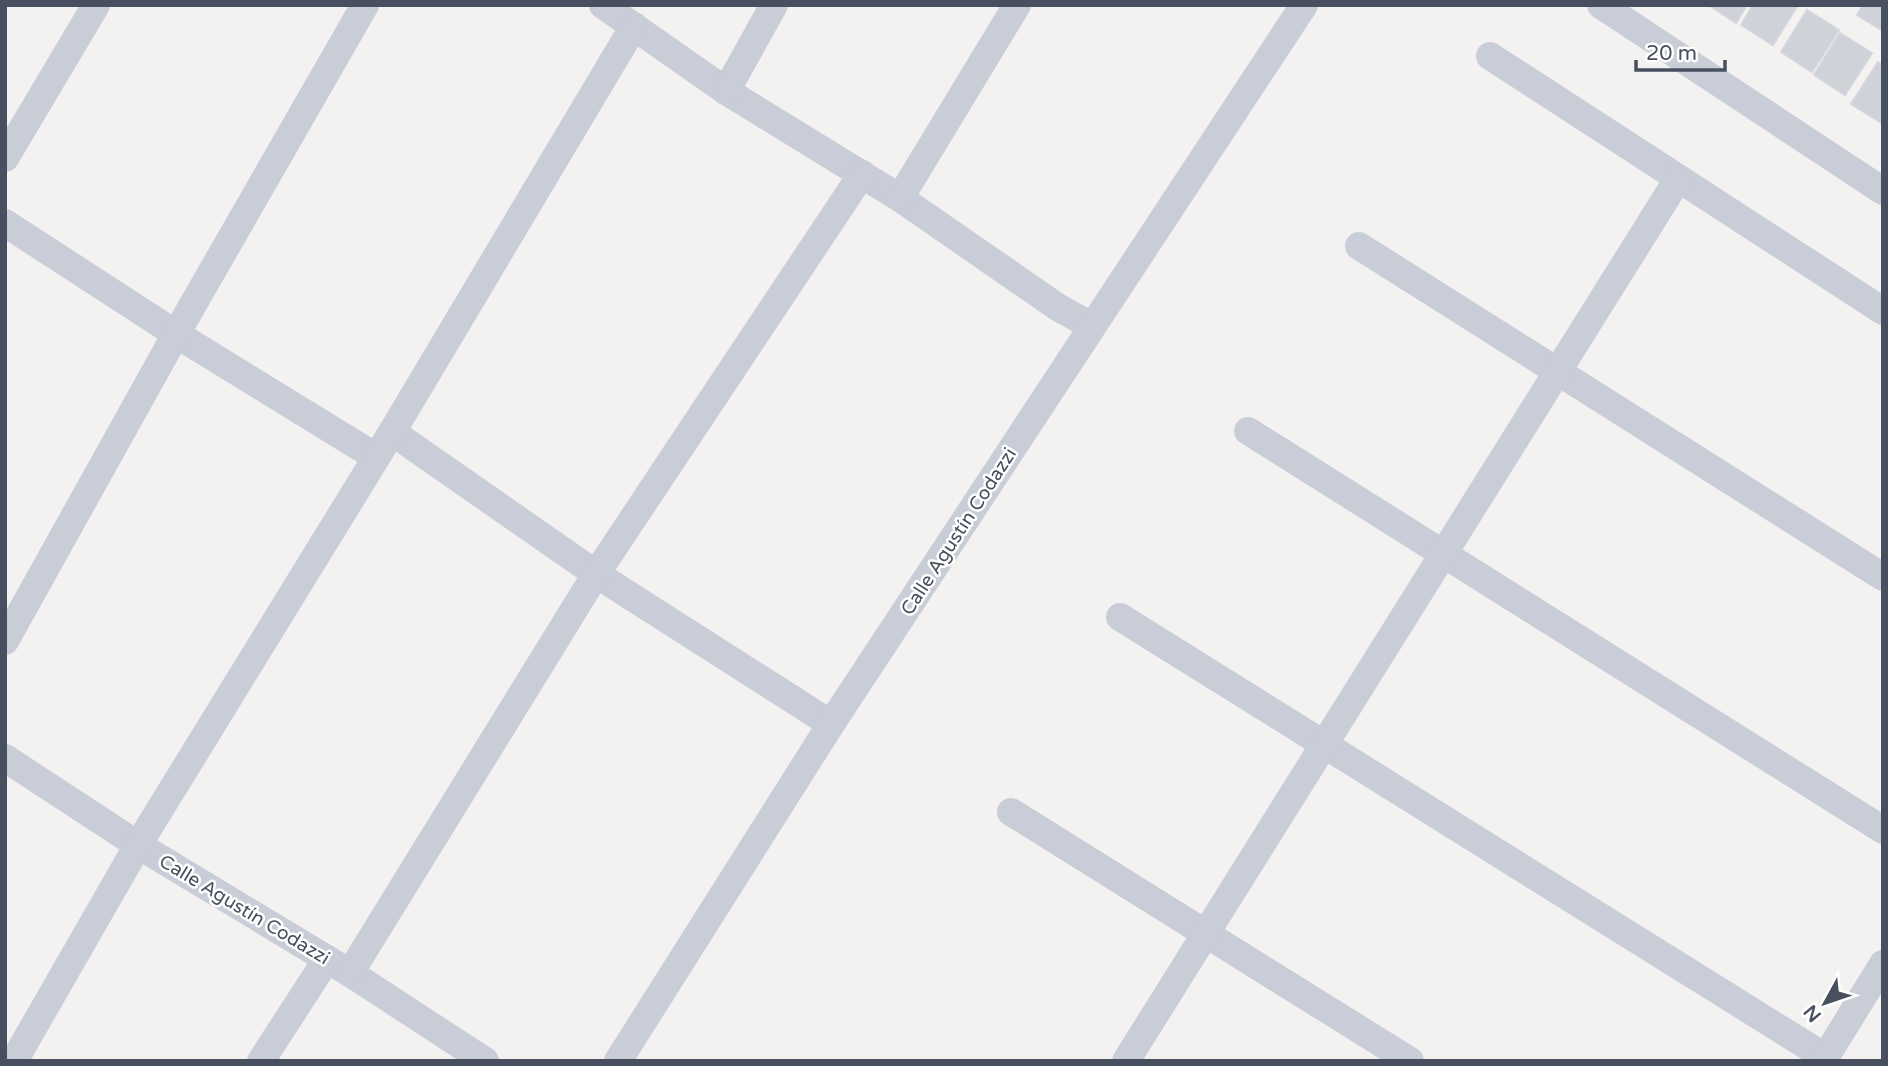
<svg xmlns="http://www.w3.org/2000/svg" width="1888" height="1066" font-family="'Varela Round',sans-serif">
<rect width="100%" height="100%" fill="#f4f2f1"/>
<g fill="#d0d2d9" stroke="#d5d6dd" stroke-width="2">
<polygon points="1709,5 1747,5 1736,23"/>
<polygon points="1753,5 1798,5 1773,45 1741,25"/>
<polygon points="1863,5 1883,5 1883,31 1857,15"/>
<polygon points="1807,10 1839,30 1812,72 1781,52"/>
<polygon points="1840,33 1872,53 1845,95 1814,75"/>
<polygon points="1878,62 1883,65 1883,124 1851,104"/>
</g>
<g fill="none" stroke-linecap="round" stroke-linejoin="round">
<g stroke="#c8cdd8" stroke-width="28">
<polyline points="603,5 726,91 900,198 1059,308 1092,326"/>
<polyline points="1601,5 1883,191"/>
<polyline points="1490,56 1883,311"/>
<polyline points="726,91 774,5"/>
<polyline points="5,158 96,5"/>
<polyline points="900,198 1017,5"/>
<polyline points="5,223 176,334 376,457"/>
<polyline points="1359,246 1883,577"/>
<polyline points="1248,431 1883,830"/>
<polyline points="392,432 596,574 831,724"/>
<polyline points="1120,617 1825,1057"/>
<polyline points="5,641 176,334 365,5"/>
<polyline points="5,758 138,845 350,973 485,1061"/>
<polyline points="1011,812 1410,1061"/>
<polyline points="350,973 596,574 862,174"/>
<polyline points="14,1061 138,845 392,432 634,26"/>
<polyline points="261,1061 327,959"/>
<polyline points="618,1061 831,724 1304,5"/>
<polyline points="1126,1061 1678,179"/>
<polyline points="1823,1061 1883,964"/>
</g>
</g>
<g text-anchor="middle" stroke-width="5" stroke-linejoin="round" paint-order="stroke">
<g font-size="19" fill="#48505f" stroke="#fff">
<text transform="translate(958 531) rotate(-57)" y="7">Calle Agustín Codazzi</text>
<text transform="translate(245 909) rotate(31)" y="7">Calle Agustín Codazzi</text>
</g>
</g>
<rect width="1888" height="1066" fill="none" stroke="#48505f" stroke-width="14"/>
<g transform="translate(1825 1003) rotate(230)" stroke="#ffffff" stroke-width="5" paint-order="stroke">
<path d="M0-5L12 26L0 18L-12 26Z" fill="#48505f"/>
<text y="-10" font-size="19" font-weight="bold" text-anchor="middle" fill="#48505f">N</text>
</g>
<path d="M1636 60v10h89v-10" fill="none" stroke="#48505f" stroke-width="3.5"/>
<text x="1646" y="60" font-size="21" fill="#48505f" stroke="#ffffff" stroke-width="5" paint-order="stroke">20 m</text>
</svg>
